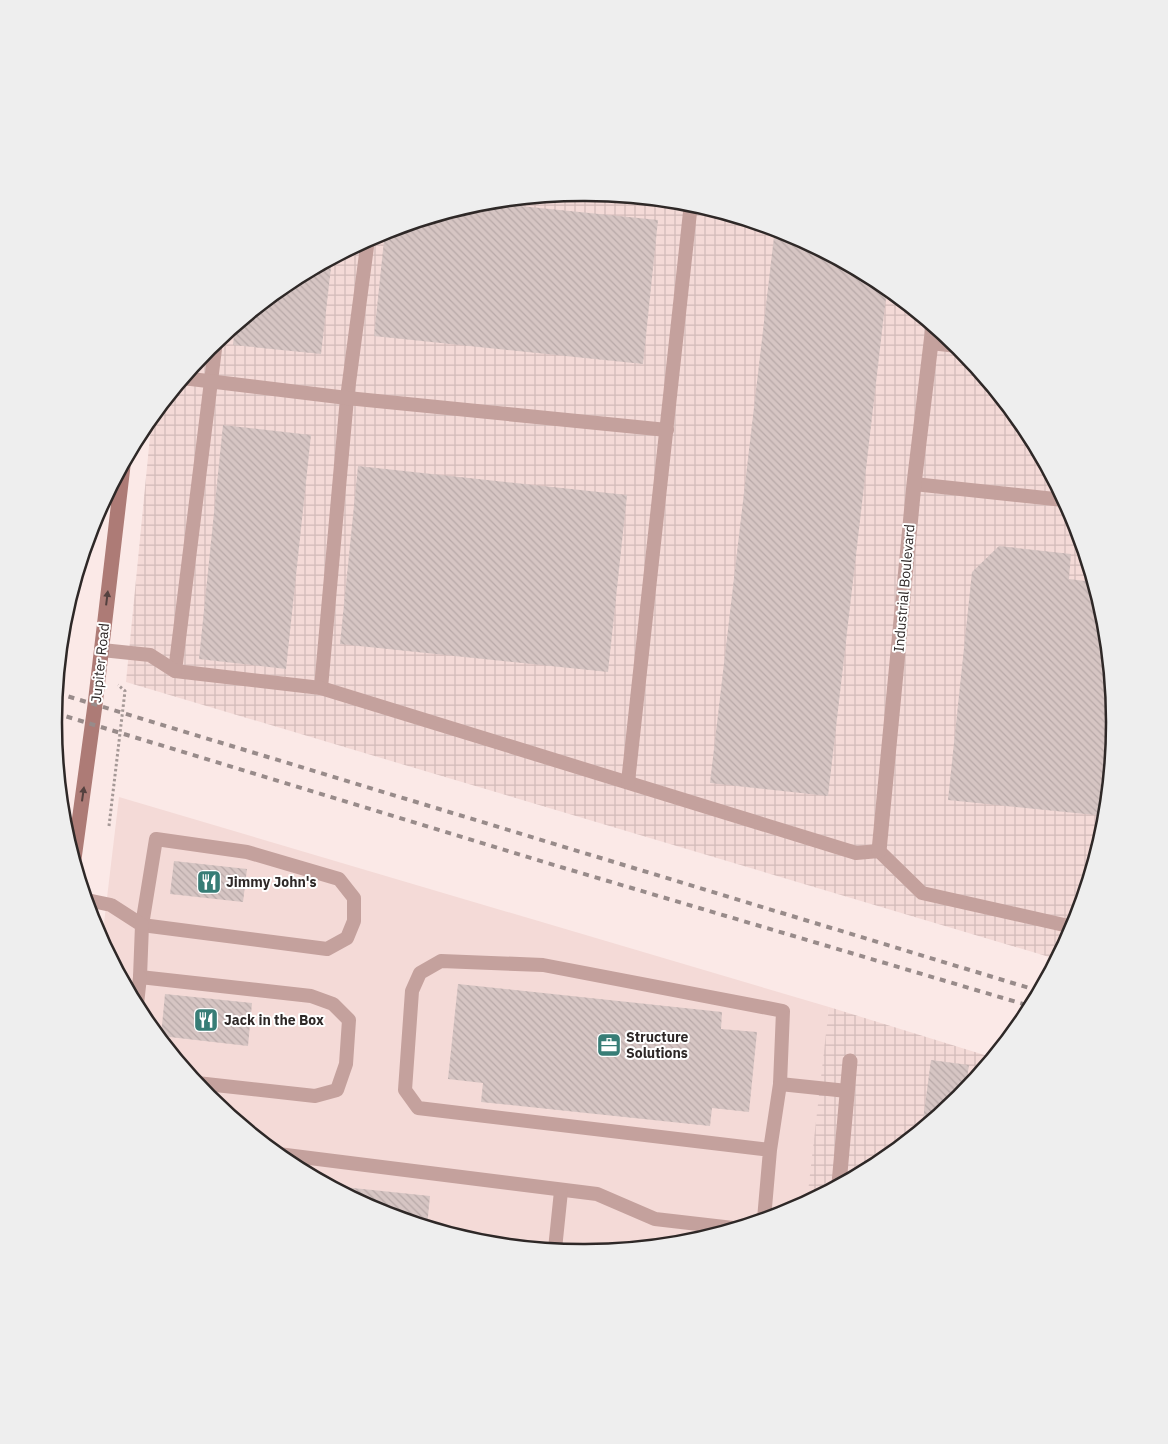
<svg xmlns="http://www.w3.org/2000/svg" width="1168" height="1444" font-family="'IBM Plex Sans',sans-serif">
<defs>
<pattern id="industrial-grid" width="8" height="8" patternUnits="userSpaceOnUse" patternTransform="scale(1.25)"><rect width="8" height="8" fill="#f4dad7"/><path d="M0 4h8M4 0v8" fill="none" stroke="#d2bbb9"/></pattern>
<pattern id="building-back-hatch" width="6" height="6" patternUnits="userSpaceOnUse" patternTransform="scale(1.25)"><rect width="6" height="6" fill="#d6c5c3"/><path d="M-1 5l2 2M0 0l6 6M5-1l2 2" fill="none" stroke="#b8a9a8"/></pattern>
</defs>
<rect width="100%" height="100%" fill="#fbe9e7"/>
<polygon fill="#f4dad7" points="119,797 829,1007 812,1198 787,1212 687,1242 584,1252 480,1242 381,1212 289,1163 209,1097 143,1016 102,940"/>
<g fill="url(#industrial-grid)">
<polygon points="584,192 688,202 787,232 879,281 959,347 1025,428 1074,519 1104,619 1114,722 1104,826 1074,925 1056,959 126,682 152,416 209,347 290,281 381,232 481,202"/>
<polygon points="829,1007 991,1057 959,1097 878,1163 807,1201"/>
</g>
<g fill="url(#building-back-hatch)">
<polygon points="482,202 658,220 643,364 374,336 385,231"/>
<polygon points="775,228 787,232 879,281 887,288 828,796 710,783"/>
<polygon points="332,259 321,354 233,345 235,326 290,281"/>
<polygon points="223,425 311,435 286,669 199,659"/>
<polygon points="358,466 627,495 608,672 340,644"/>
<polygon points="999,546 1071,554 1069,579 1093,582 1104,619 1114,722 1105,816 948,800 972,572"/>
<polygon points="174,861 247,869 243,902 170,894"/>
<polygon points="458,984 722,1012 721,1029 757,1032 749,1112 712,1108 710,1126 481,1102 483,1083 448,1079"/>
<polygon points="165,994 252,1003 248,1046 161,1036"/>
<polygon points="931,1060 969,1065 967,1078 974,1079 959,1097 922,1127"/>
<polygon points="334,1186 430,1196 427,1226 381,1212"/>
<polygon points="451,1232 520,1239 519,1246 480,1242"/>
</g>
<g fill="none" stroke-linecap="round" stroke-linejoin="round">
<polyline stroke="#a49896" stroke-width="3" stroke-dasharray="2.5 2.5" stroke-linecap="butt" points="109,826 125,691 118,685"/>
<g stroke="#c4a19d" stroke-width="14">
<polyline points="368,239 347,398 321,688 856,853 879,851 922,893 1073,927"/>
<polyline points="216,341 175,671 321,688"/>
<polyline points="931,343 957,346"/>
<polyline points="183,378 347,398 667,430"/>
<polyline points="914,484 1064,500"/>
<polyline points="102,650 150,655 175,671"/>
<polyline points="628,782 691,203"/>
<polygon points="156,839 247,852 339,879 354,898 354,921 347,938 327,949 142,925"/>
<polyline points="87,900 111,905 142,925 140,977 311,996 333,1004 349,1020 346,1064 337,1090 315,1096 197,1083"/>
<polyline points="137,1004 140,977"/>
<polyline points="780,1084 847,1091"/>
<polyline points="278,1154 597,1194 655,1219 733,1228"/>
<polyline points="764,1219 770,1150 780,1084 783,1011 543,965 441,961 420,973 412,991 405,1090 418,1108 770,1150"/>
<polyline points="555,1249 561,1191"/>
</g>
<g stroke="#c4a19d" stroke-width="15">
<polyline points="879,851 914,484 933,326"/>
<polyline points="839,1184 850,1061"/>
</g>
<polyline stroke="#ad7b76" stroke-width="15" points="74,859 95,705 123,466"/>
<g stroke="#988b8a" stroke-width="4" stroke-dasharray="6 6" stroke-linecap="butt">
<polyline points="57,693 1039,991"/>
<polyline points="55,713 564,868 1030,1006"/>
</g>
</g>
<defs><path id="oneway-solid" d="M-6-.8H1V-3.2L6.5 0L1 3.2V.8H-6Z" transform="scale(1.25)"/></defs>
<g fill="#54413f">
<use href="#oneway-solid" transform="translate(107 598) rotate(-83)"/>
<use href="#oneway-solid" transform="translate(83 794) rotate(-82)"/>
</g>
<defs>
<symbol id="restaurant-square" viewBox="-11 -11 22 22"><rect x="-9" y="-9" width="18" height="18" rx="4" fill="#377d76" stroke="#fff"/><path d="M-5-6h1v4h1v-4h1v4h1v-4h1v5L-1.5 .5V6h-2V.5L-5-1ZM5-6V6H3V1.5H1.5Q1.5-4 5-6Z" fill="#fff"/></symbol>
<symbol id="office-square" viewBox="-11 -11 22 22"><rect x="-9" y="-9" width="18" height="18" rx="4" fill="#377d76" stroke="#fff"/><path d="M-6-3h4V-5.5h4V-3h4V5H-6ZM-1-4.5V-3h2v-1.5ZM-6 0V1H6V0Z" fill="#fff"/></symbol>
</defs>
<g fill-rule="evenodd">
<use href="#restaurant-square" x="195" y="868" width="28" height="28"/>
<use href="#restaurant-square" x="192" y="1006" width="28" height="28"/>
<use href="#office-square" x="595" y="1031" width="28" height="28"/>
</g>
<g text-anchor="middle" stroke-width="4" stroke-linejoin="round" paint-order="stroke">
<g font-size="14" fill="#2e2827" stroke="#fff">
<text transform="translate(904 588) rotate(-85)" y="5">Industrial Boulevard</text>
<text transform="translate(100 663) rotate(-84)" y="5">Jupiter Road</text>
</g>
<g font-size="14" font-weight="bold" fill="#2e2827" stroke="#fff" text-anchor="start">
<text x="226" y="887">Jimmy John's</text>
<text x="224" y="1025">Jack in the Box</text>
<text x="626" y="1042">Structure<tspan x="626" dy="16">Solutions</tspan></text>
</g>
</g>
<path d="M0 0H1168V1444H0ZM583 201H585A521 521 0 0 1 1106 722V723A521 521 0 0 1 585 1244H583A521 521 0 0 1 62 723V722A521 521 0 0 1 583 201Z" fill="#eee" fill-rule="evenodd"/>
<path fill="none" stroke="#2e2827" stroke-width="2.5" d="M583 201H585A521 521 0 0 1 1106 722V723A521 521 0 0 1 585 1244H583A521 521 0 0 1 62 723V722A521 521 0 0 1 583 201Z"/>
</svg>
